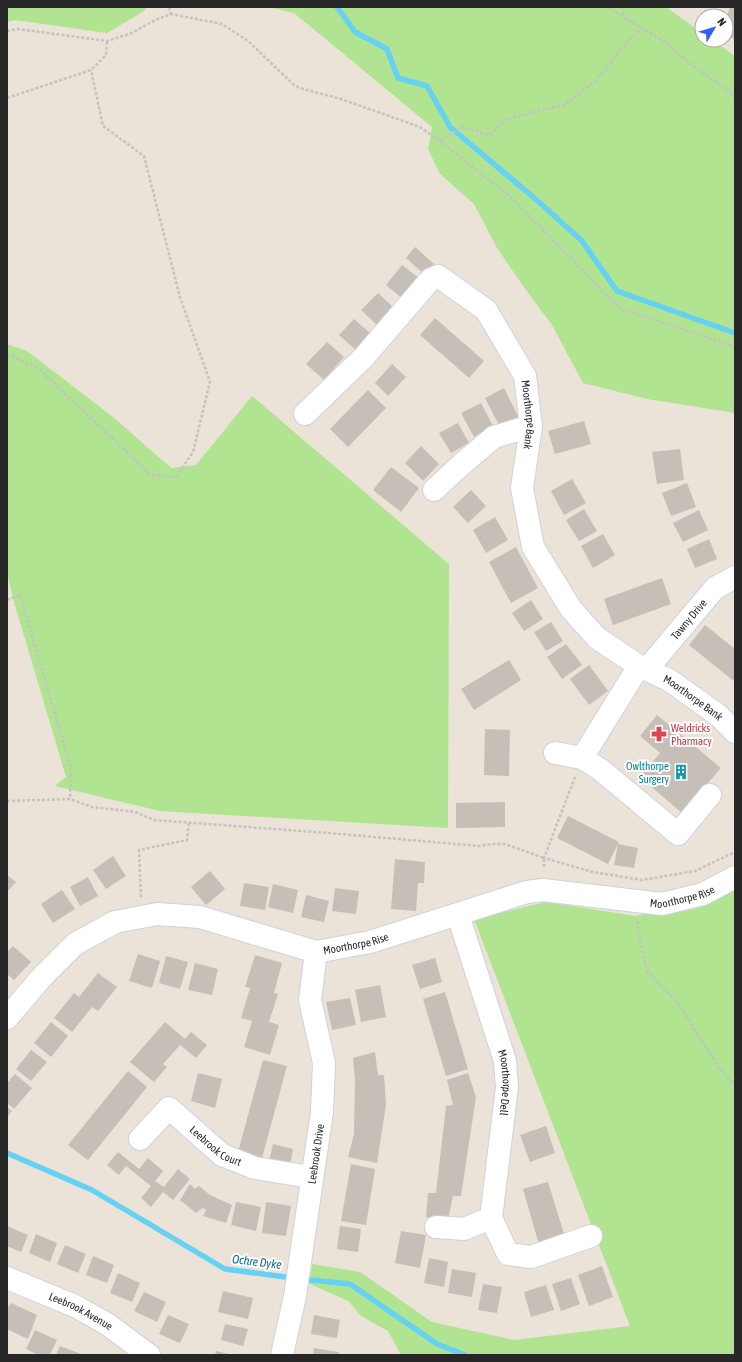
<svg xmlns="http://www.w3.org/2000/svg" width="742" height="1362" font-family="'Asap Condensed',sans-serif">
<rect width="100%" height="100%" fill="#ebe2d8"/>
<g fill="#b0e491">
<polygon points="7,7 147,7 144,11 107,33 15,20 7,22"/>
<polygon points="268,7 666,7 702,33 702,40 712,40 735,56 735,413 647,399 583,383 552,325 523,286 497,248 474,204 440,174 428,149 432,127 294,13"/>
<polygon points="7,344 27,351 113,417 171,468 196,465 252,396 449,564 448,828 160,811 55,786 66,777 14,602 7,572"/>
<polygon points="735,889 735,1355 401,1355 388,1331 361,1316 348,1301 310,1284 312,1264 360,1272 432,1322 514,1340 630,1326 474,919 546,902 636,916 713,898"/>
</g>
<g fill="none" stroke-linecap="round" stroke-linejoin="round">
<g stroke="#65d1f3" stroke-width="5.5">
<polyline points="337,7 355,32 387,49 398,78 427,86 450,127 539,202 582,241 617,291 735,333"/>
<polyline points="7,1153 92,1190 225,1269 293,1278"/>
<polyline points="301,1279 350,1284 437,1344 465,1355"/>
</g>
</g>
<g fill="#c6bfb8">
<polygon points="730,7 735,7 735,39 726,36 726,18"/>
<polygon points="415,247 434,264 425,275 406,258"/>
<polygon points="402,265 420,279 403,299 386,285"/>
<polygon points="378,293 394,308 377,325 361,310"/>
<polygon points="435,318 484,361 469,378 420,335"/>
<polygon points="354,319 372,335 357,351 339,335"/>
<polygon points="327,342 344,357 324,380 306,364"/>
<polygon points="392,364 406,377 388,396 375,383"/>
<polygon points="504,388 519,418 500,427 485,398"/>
<polygon points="368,390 386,408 348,447 330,429"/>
<polygon points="481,403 493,426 474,437 461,413"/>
<polygon points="584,421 591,444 555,454 548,431"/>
<polygon points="458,423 469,443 451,453 439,433"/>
<polygon points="421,446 439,464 423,481 405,463"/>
<polygon points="680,449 684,480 657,484 652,452"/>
<polygon points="391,467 419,488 401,512 373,490"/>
<polygon points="572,479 586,503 564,515 551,491"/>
<polygon points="687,483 696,507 671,516 662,493"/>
<polygon points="471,490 486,506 468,523 453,507"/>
<polygon points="584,509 597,531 579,541 566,520"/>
<polygon points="699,510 708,530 683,542 673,523"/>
<polygon points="495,517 508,540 486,553 473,530"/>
<polygon points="603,534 615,555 593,568 581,546"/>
<polygon points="709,539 717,559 695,568 687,549"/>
<polygon points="516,547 538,588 511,603 489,562"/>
<polygon points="662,578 671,604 613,625 604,599"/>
<polygon points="531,600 543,619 524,631 512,613"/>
<polygon points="551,622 563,641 546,651 534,632"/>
<polygon points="705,625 735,649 735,682 689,645"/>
<polygon points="566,644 582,665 562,679 547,657"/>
<polygon points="509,660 521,680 474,710 461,689"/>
<polygon points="589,665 608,691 589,705 570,679"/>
<polygon points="657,715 721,768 682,813 640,777 660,753 640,736"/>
<polygon points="485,729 510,730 509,776 484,775"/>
<polygon points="505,802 505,827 456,828 456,803"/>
<polygon points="568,816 619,842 618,844 638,848 634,868 614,865 618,844 608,864 557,838"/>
<polygon points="113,856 126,876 106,889 93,870"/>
<polygon points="395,859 425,862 424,883 418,883 416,911 391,909"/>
<polygon points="210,871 225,889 206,905 191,887"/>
<polygon points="7,875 16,882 7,892"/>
<polygon points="88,877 98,896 80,906 70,887"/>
<polygon points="244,883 269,887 265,910 240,906"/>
<polygon points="273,884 298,890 293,913 268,907"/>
<polygon points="335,888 359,891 356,914 332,911"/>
<polygon points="62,890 75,909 53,923 41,904"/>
<polygon points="306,895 329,901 324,922 301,917"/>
<polygon points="13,946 31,962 14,980 7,974 7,952"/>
<polygon points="138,954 160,961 152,988 129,981"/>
<polygon points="255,955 282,963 274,993 278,994 269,1022 279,1025 270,1055 244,1047 252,1021 241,1018 250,988 245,987"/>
<polygon points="166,956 188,962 180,989 159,983"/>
<polygon points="435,958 442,982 420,989 412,965"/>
<polygon points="195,963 218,969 212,995 188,990"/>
<polygon points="98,973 117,987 98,1011 92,1007 72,1032 54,1018 74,993 79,997"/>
<polygon points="380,985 386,1017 361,1022 355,990"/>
<polygon points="445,992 468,1069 446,1076 423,999"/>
<polygon points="350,998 356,1025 332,1030 326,1002"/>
<polygon points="51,1022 68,1036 51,1057 34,1043"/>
<polygon points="165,1022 185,1039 191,1032 207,1045 196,1058 180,1045 163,1064 167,1067 154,1082 130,1062"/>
<polygon points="31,1050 47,1062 31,1081 16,1069"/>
<polygon points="375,1052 378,1075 384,1075 386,1105 377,1163 348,1157 354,1134 355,1081 353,1058"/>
<polygon points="263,1060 287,1066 262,1158 238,1152"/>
<polygon points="128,1071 147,1087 88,1160 68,1145"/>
<polygon points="198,1073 222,1079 215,1108 191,1101"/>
<polygon points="468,1073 476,1097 461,1196 453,1196 448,1220 426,1217 428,1193 436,1193 446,1106 453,1105 447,1080"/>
<polygon points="15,1074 32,1088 14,1109 7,1103 7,1083"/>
<polygon points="7,1107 12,1111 7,1117"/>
<polygon points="546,1126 555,1153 530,1162 520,1135"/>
<polygon points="273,1144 293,1149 290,1166 269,1162"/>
<polygon points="118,1152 139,1169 148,1158 163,1171 155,1181 164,1187 178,1169 190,1179 173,1200 163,1192 151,1207 141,1198 151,1186 126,1166 119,1175 107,1165"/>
<polygon points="351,1164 375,1169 366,1225 341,1221"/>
<polygon points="548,1182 566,1240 540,1248 523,1189"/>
<polygon points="190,1184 195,1189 199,1186 210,1195 232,1205 226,1223 203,1216 206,1210 203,1208 196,1213 180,1200"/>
<polygon points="236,1202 261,1207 256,1231 231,1225"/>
<polygon points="266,1202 291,1206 286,1236 262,1233"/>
<polygon points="7,1226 28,1235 21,1252 7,1246"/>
<polygon points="340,1226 361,1229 358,1252 337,1249"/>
<polygon points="401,1231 426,1235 420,1268 395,1263"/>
<polygon points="36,1234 57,1243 50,1262 29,1253"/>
<polygon points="65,1245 86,1254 78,1273 57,1264"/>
<polygon points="93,1256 114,1265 107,1283 86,1275"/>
<polygon points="429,1258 448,1262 444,1287 424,1283"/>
<polygon points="602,1266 613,1297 589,1306 578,1275"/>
<polygon points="452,1269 476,1273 472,1297 448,1293"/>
<polygon points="118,1273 140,1283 132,1302 110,1293"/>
<polygon points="571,1278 580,1304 561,1311 552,1284"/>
<polygon points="483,1284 502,1287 497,1313 478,1310"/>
<polygon points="546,1285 554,1310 531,1317 524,1292"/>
<polygon points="223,1291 253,1298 248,1319 218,1312"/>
<polygon points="144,1292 166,1302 157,1322 134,1311"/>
<polygon points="11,1303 37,1315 28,1339 7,1329 7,1309"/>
<polygon points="168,1315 189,1324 180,1343 159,1334"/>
<polygon points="314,1315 340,1320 337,1338 311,1334"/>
<polygon points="225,1324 248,1329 243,1346 221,1340"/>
<polygon points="35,1330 57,1340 50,1355 38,1355 26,1349"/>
<polygon points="60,1346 81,1354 81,1355 56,1355"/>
<polygon points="314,1348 339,1352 339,1355 313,1355"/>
<polygon points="216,1351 229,1354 229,1355 215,1355"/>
</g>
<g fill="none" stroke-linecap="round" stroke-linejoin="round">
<defs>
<g id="minor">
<path id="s1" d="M305 414 364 357 431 279 438 276 486 310 525 376 531 426 522 488 533 547 571 609 597 638 639 666 669 680 718 715 735 732"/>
<polyline points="434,490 462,464 494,437 531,426"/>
<path id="s2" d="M647 669 715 588 735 577"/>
<polyline points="555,753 582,758 639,666"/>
<polyline points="582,758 601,770 678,834 710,795"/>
<path id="s3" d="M458 915 505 1061 507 1087 491 1218 508 1254 531 1257 591 1236"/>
<path id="s4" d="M7 1018 42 977 75 944 115 922 157 914 200 917 316 952 370 942 527 892 543 890 662 904 703 894 735 877"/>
<path id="s5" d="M140 1139 169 1108 222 1155 255 1168 311 1177"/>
<polyline points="436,1227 464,1229 491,1218"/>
<path id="s6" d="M7 1278 75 1306 107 1324 149 1355"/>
<path id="s7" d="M282 1355 295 1296 322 1112 324 1063 310 1000 316 952"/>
</g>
</defs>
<use href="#minor" stroke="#cdd2e1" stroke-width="24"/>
<g stroke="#c3c3c3" stroke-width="2.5" stroke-dasharray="3 2" stroke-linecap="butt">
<polyline points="169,7 171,15"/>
<polyline points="607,7 663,41 691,64 735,96"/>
<polyline points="622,7 625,18"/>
<polyline points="7,31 18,29 107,41 132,33 155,20 171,14 222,24 248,41 294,85 303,89 341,99 420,127 440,141 462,127 490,135 505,120 537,111 564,105 596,80 618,53 641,28"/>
<polyline points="7,98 91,70 106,55 107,41"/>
<polyline points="440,141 513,199 619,308 735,347"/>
<polyline points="7,355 37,367 151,475 176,477 193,452 210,382 180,297 144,156 103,126 91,70"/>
<polyline points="7,600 20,595 71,768 70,799"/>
<polyline points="575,777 544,858 593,872 642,880 695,871 735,852"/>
<polyline points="7,801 70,799 92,807 135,812 154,820 328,833 479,846 493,844 505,844 544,858 544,869"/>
<polyline points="141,897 139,850 187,840 189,823"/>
<polyline points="638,921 638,932 647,971 677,1002 720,1069 735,1086"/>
</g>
<use href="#minor" stroke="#fff" stroke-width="22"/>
</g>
<defs>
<symbol id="pharmacy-bare" viewBox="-9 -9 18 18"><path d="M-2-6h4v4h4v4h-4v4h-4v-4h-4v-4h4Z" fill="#e0444e" stroke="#fff" stroke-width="2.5" paint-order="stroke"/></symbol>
<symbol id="building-bare" viewBox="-9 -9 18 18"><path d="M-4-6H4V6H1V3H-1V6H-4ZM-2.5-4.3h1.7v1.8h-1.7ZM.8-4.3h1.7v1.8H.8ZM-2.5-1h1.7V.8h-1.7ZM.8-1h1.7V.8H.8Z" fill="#0f9aa8" stroke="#fff" stroke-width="2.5" paint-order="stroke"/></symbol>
</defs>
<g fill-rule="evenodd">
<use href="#pharmacy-bare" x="648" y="723" width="22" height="22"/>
<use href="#building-bare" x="670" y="761" width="22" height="22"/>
</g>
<g text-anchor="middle" stroke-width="4" stroke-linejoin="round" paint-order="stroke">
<g font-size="11" fill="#272727" stroke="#fff">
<text dy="4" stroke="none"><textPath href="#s1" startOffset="367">Moorthorpe Bank</textPath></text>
<text dy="4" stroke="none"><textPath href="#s2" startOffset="65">Tawny Drive</textPath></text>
<text dy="4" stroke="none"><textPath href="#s1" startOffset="726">Moorthorpe Bank</textPath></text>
<text dy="4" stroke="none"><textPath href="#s4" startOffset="730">Moorthorpe Rise</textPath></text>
<text dy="4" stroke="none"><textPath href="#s4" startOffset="394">Moorthorpe Rise</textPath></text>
<text dy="4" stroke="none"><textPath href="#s3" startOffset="175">Moorthorpe Dell</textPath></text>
<text dy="4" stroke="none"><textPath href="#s5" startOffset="103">Leebrook Court</textPath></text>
<text dy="4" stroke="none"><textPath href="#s7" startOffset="204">Leebrook Drive</textPath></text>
<text dy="4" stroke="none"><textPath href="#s6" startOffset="81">Leebrook Avenue</textPath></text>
</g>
<g font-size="11" fill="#be3a42" stroke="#fff" text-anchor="start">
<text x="671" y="732">Weldricks<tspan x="671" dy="13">Pharmacy</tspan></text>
</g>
<g font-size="11" fill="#0d838f" stroke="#fff" text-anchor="end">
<text x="669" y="770">Owlthorpe<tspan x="669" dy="13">Surgery</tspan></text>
</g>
<g font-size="12" font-style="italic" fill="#086d9b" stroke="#fff">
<text transform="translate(257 1262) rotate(7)" y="4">Ochre Dyke</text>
</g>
</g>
<rect width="742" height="1362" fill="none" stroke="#272727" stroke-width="16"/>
<g transform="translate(714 28) rotate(52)"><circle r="19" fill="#ffffff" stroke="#a9a9a9"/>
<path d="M0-3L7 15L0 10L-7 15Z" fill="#305eff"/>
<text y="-6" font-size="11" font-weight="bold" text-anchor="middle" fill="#272727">N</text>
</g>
</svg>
